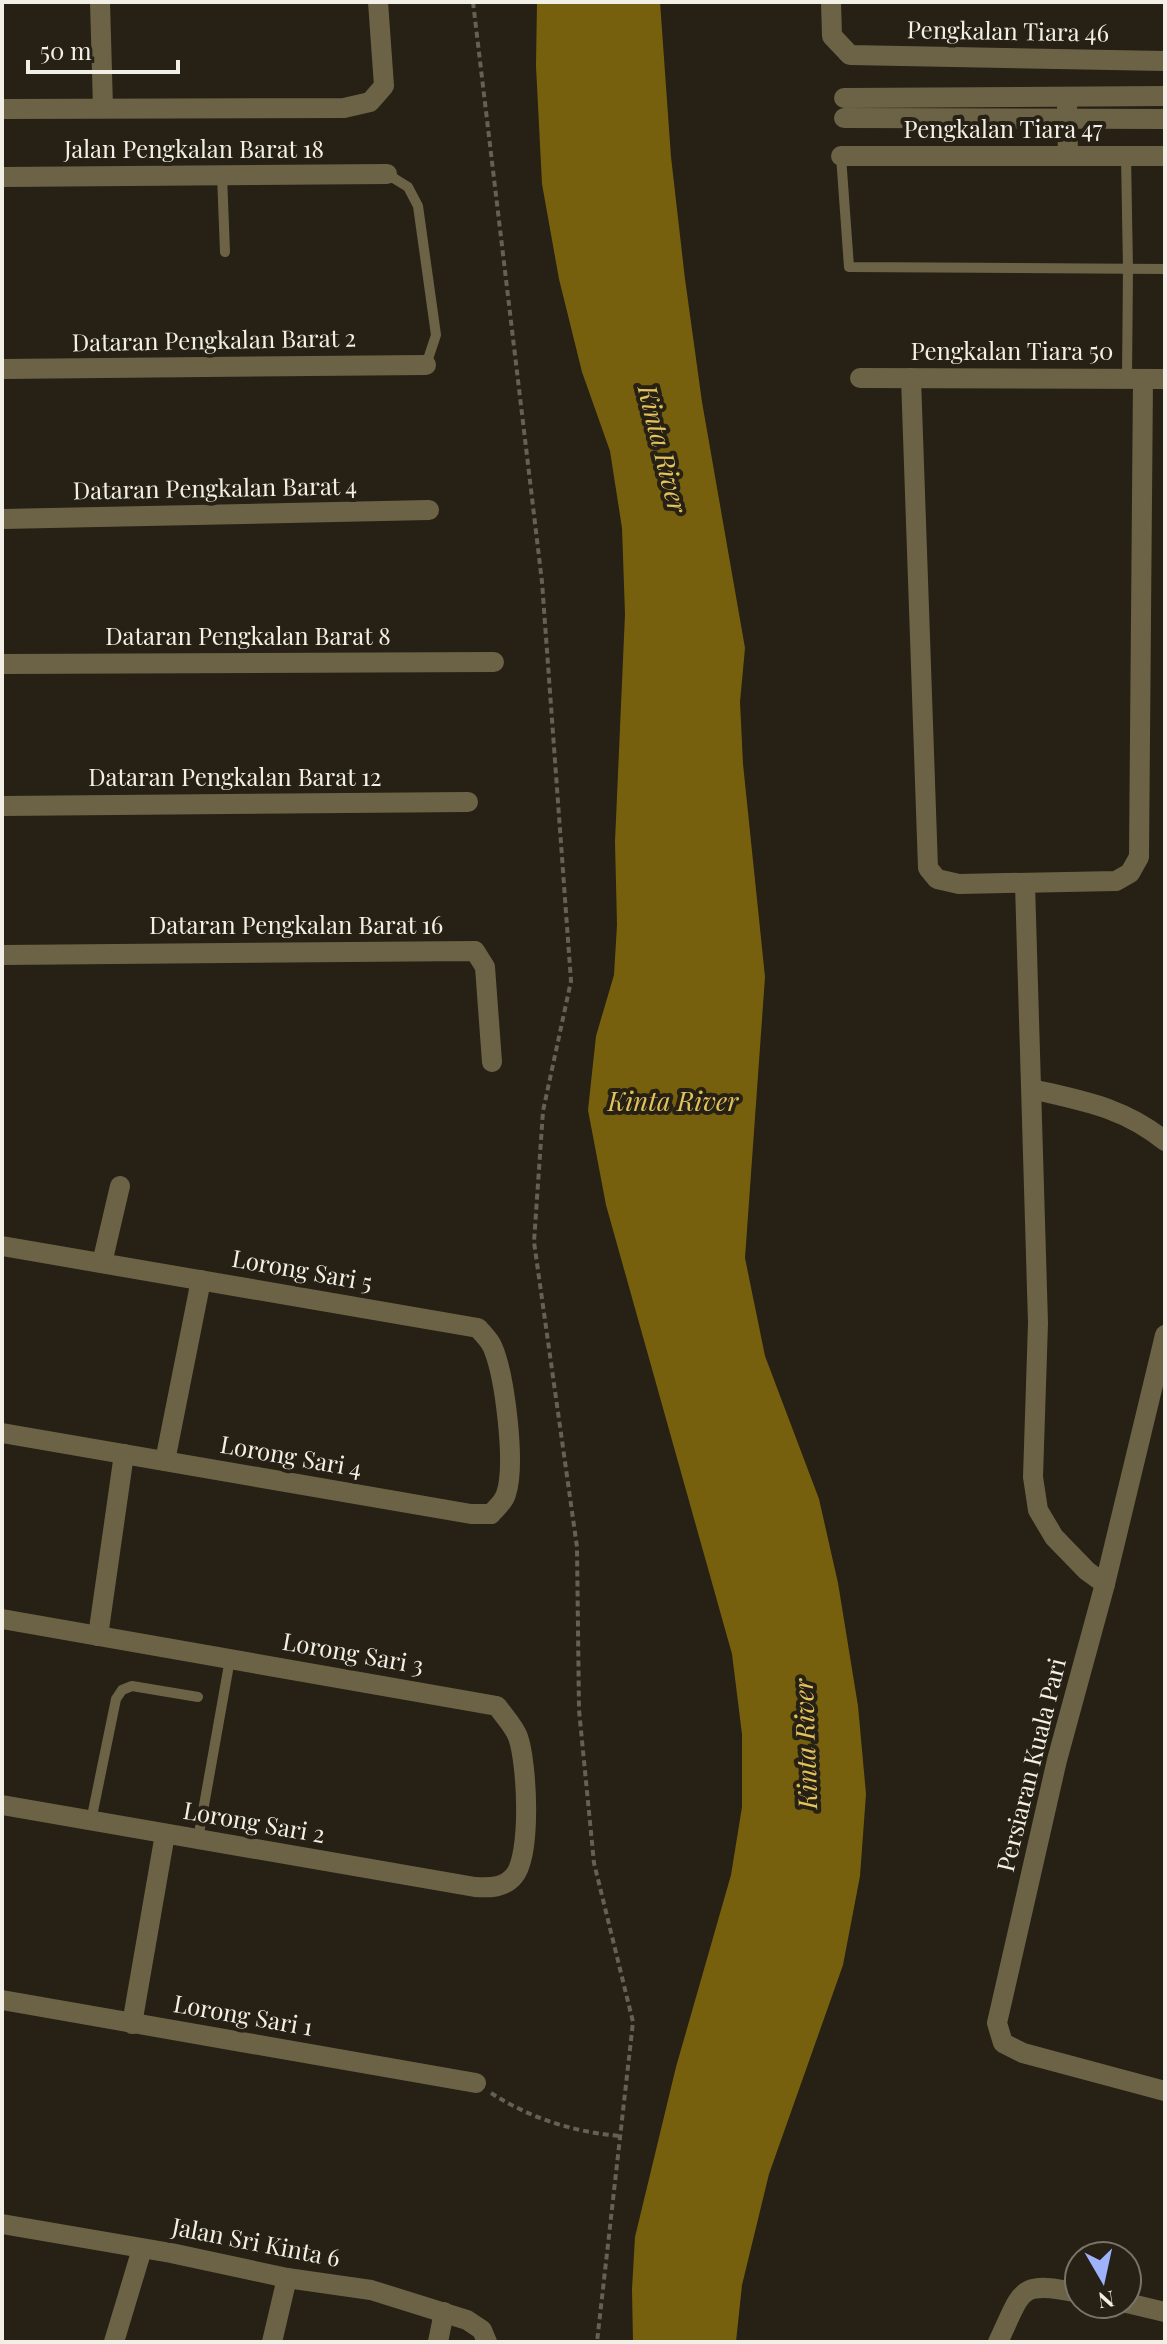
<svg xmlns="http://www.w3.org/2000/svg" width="1167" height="2344" font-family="'Playfair Display',serif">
<rect width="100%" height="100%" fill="#262114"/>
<polygon fill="#77600d" points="537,2 660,2 671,157 685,279 702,402 745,648 740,702 743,764 765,977 745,1258 765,1356 819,1499 838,1583 858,1706 866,1794 860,1876 843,1965 769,2174 742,2285 736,2342 633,2342 632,2289 635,2237 676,2067 731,1875 742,1807 742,1734 732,1654 606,1205 588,1110 596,1036 614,975 617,925 615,842 625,614 622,528 610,451 582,372 559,279 542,184 536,66"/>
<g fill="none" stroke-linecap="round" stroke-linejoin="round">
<g stroke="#646054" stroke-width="4" stroke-dasharray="6 4" stroke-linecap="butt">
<polyline points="473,2 542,582 571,981 543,1111 534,1242 577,1547 579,1710 594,1863 633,2022 597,2342"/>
<path d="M491 2093C530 2118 573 2132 620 2136"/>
</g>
<g stroke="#6c6347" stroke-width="10">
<polyline points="841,156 849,267 1165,269"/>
<polyline points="1126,156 1128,269 1127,378"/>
<polyline points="387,174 408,187 418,206 436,335 426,365"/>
<polyline points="222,175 225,252"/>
<polyline points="91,1821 116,1699 122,1690 132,1686 198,1697"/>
<polyline points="198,1839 230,1659"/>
</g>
<g stroke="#6c6347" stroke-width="20">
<polyline points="100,2 103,107"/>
<polyline points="831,2 832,36 850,55 1165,61"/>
<polyline points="844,98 1165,96"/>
<polyline points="1067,105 1068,156"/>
<polyline points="2,109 344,108 370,102 384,86 378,2"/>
<polyline points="844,118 1165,119"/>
<polyline points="841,156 1165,156"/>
<polyline points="2,177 387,174"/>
<polyline points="2,369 426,365"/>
<polyline points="860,378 1165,379"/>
<polyline points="911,378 928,868 937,879 959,884 1116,881 1130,873 1139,857 1143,379"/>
<polyline points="2,519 429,510"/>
<polyline points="2,664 494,662"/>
<polyline points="2,806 468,802"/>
<polyline points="1025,884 1038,1323 1033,1477 1038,1510 1054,1537 1087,1571 1105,1584"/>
<polyline points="2,955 475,951 485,967 492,1062"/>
<path d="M1032 1089C1083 1101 1123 1107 1165 1141"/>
<path d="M2 1246 478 1328C483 1334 490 1340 493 1348 505 1377 516 1465 506 1494 504 1502 496 1508 491 1514H471L2 1433"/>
<polyline points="102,1263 120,1186"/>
<polyline points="1165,1335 1105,1584 1057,1760 997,2023 1003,2043 1023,2053 1165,2091"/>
<polyline points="165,1461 201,1280"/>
<path d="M2 1619 497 1706C504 1716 514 1726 518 1737 527 1762 532 1855 514 1876 504 1888 490 1888 475 1887L2 1805"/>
<polyline points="98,1636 124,1454"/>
<polyline points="2,2000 476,2083"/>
<polyline points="132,2024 165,1834"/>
<polyline points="2,2224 171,2253 287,2278 371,2290 467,2320 482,2330 487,2342"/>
<polyline points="1127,2303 1165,2312"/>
<polyline points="114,2342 142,2249"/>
<polyline points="272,2342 287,2278"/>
<polyline points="438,2342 444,2312"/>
<path d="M998 2342C1023 2290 1017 2280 1079 2293"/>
</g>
</g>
<g text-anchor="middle" stroke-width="8" stroke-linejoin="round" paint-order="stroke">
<g font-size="24" fill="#f2efe6" stroke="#262114">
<text transform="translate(1008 32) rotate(1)" y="8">Pengkalan Tiara 46</text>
<text x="1003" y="138">Pengkalan Tiara 47</text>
<text x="194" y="158">Jalan Pengkalan Barat 18</text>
<text transform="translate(214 341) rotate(-1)" y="8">Dataran Pengkalan Barat 2</text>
<text x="1012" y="360">Pengkalan Tiara 50</text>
<text transform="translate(215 489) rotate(-1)" y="8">Dataran Pengkalan Barat 4</text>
<text x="248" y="645">Dataran Pengkalan Barat 8</text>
<text x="235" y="786">Dataran Pengkalan Barat 12</text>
<text x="296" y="934">Dataran Pengkalan Barat 16</text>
<text transform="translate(302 1271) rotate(10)" y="8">Lorong Sari 5</text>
<text transform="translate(291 1457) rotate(10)" y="8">Lorong Sari 4</text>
<text transform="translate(353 1654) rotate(10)" y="8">Lorong Sari 3</text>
<text transform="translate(1032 1765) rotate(-76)" y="8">Persiaran Kuala Pari</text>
<text transform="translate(254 1823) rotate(10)" y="8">Lorong Sari 2</text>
<text transform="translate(243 2016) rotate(10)" y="8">Lorong Sari 1</text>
<text transform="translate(256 2243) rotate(11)" y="8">Jalan Sri Kinta 6</text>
</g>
<g font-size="26" font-style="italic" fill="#e4c35c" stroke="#262114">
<text transform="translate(662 449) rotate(76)" y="9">Kinta River</text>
<text x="673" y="1111">Kinta River</text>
<text transform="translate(806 1744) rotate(-92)" y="9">Kinta River</text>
</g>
</g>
<rect width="1167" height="2344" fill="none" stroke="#f2efe6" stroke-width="8"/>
<g transform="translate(1103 2280) rotate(171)"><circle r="38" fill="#262114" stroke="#787368" stroke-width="2"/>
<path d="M0-6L14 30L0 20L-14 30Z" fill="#9fb3fd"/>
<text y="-12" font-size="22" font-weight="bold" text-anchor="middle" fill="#f2efe6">N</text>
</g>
<path d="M28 60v12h150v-12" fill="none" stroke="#f2efe6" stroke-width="4"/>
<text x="40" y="60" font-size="24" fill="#f2efe6" stroke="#262114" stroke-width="6" paint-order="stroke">50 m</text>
</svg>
